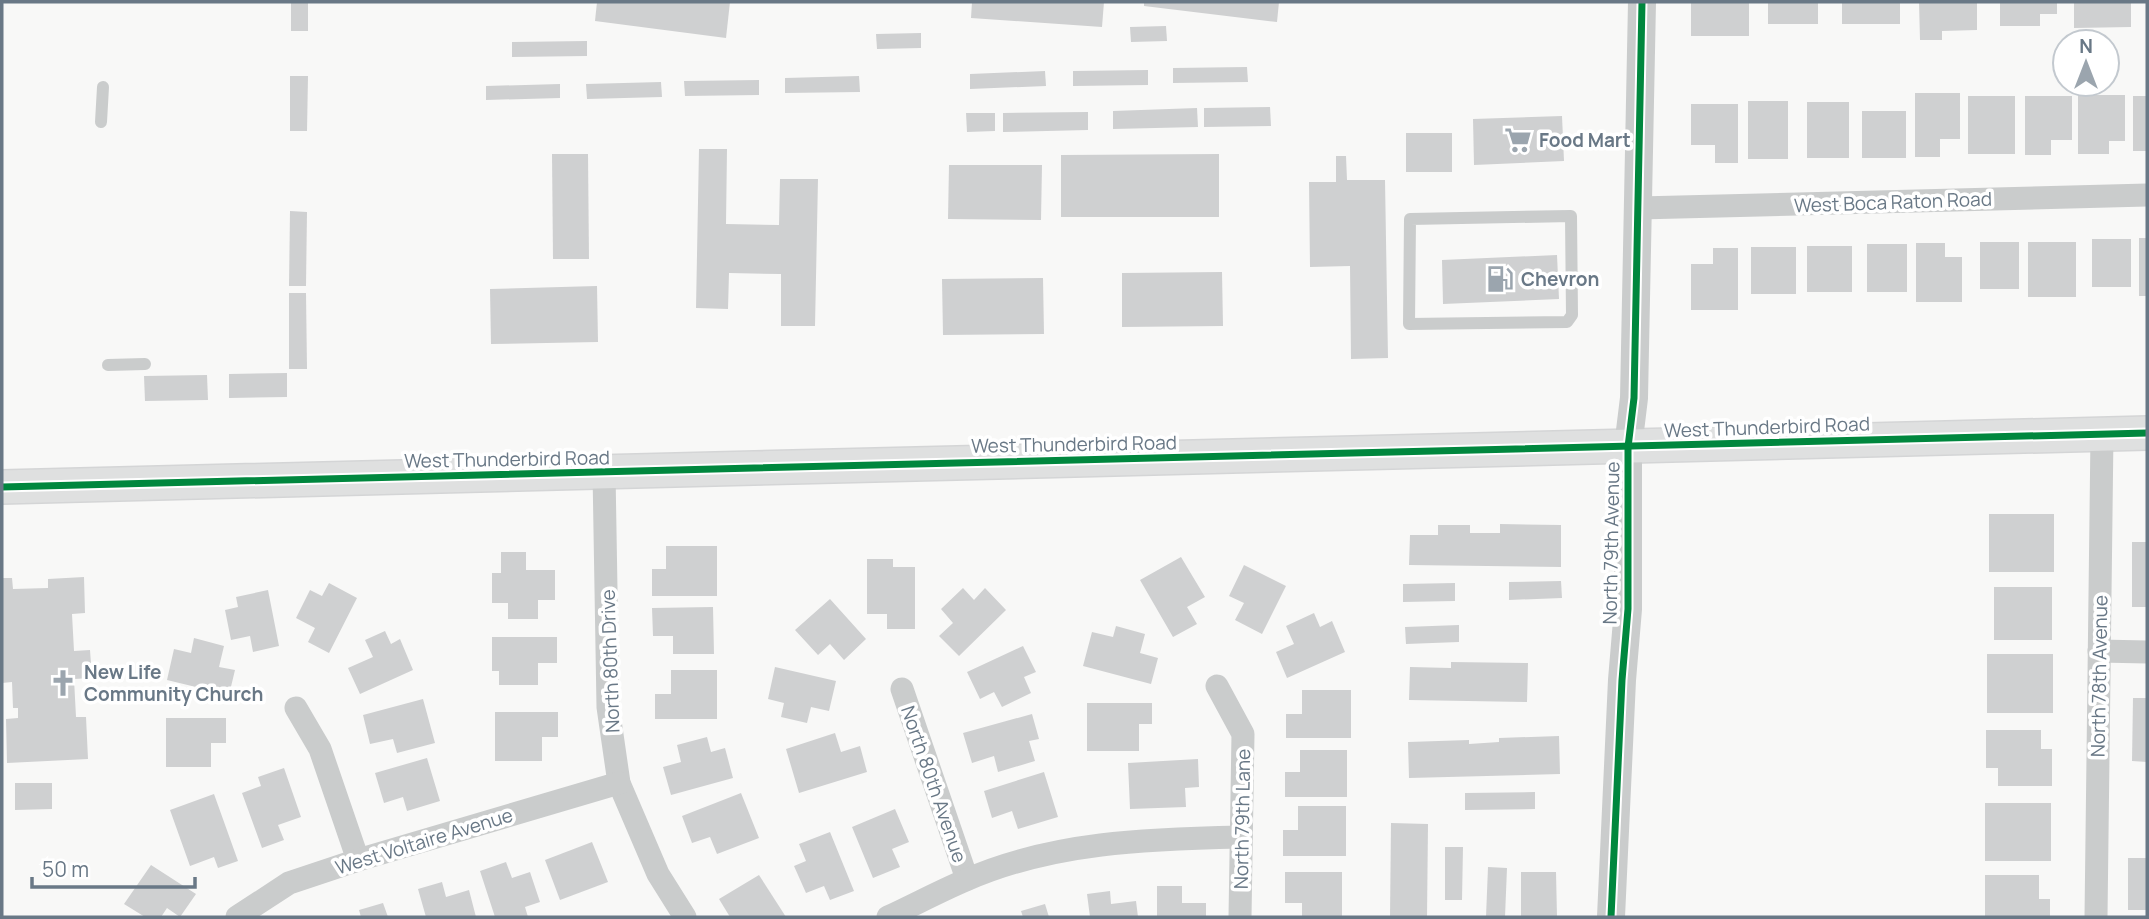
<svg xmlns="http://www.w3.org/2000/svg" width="2149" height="919" font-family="Manrope,sans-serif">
<rect width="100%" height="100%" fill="#f8f8f7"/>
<g fill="#cfd0d1">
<rect x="291" y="2" width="17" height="29"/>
<polygon points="597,2 730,2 726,38 595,21"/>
<polygon points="972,2 1104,2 1102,27 971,18"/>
<polygon points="1144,2 1279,2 1277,22 1144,6"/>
<rect x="1691" y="2" width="58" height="34"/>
<rect x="1768" y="2" width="50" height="22"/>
<rect x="1842" y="2" width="58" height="22"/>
<polygon points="1919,2 1977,2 1977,30 1942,31 1942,40 1920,40"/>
<polygon points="2000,2 2057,2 2057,14 2040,14 2040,26 2000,26"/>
<polygon points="2074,2 2131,2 2131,27 2074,28"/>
<polygon points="1166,26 1167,41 1131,42 1130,27"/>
<polygon points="921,33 921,48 877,49 876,34"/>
<polygon points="587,41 587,56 512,57 512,42"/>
<polygon points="1247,67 1248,82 1173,83 1173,68"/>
<polygon points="1148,70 1148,85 1073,86 1073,71"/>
<polygon points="1045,71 1046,86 970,89 970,74"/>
<polygon points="290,76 308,76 307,131 290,131"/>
<polygon points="859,76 860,92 785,93 785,78"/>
<polygon points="759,80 759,95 685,96 684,81"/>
<polygon points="661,82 662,97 587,99 586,84"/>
<polygon points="560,84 560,98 486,100 486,86"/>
<polygon points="1915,93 1960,93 1960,139 1940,139 1940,157 1915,157"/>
<polygon points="2078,95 2125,95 2125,141 2109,141 2109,154 2078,154"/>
<rect x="1968" y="96" width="47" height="58"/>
<polygon points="2025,96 2072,96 2072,140 2051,140 2051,155 2025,155"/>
<rect x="2133" y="96" width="14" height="55"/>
<rect x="1748" y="101" width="40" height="58"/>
<rect x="1807" y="102" width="42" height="56"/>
<polygon points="1691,104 1738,104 1738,163 1715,163 1715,145 1691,145"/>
<polygon points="1270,107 1271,126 1204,127 1204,108"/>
<polygon points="1197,108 1198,127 1113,129 1113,111"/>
<rect x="1862" y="111" width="44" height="47"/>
<polygon points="1088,112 1088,130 1003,132 1003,113"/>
<polygon points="966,113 995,113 995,131 967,132"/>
<polygon points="1562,116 1564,161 1474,165 1473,119"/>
<rect x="1406" y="133" width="46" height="39"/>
<polygon points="699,149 727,149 726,224 779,225 780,179 818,179 815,326 781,326 781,274 729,273 728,309 696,308"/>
<polygon points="552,154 588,154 589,259 553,259"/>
<polygon points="1219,154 1219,217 1061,217 1061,155"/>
<polygon points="1336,156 1346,156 1347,180 1385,180 1388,358 1351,359 1350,266 1310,267 1309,182 1336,182"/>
<polygon points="949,165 1042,165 1041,220 948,219"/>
<polygon points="290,211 307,212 306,286 289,286"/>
<rect x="2139" y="238" width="8" height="58"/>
<rect x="2092" y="239" width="39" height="48"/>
<rect x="1980" y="242" width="39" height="47"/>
<rect x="2028" y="242" width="48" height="55"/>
<polygon points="1916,243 1945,243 1945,257 1962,257 1962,302 1916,302"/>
<rect x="1867" y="244" width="40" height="48"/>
<rect x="1807" y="246" width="45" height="46"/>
<rect x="1751" y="247" width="45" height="47"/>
<polygon points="1713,248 1738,248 1738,310 1691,310 1691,264 1713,264"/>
<polygon points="1557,255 1559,299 1443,304 1442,260"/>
<polygon points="1222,272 1223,326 1122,327 1122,273"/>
<polygon points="1043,278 1044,334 943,335 942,279"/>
<polygon points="597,286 598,342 491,344 490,289"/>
<polygon points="289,293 306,293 307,369 289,369"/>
<polygon points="287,373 287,397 229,398 229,374"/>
<polygon points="207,375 208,400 145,401 144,376"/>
<rect x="1989" y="514" width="65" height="58"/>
<polygon points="1500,524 1561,525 1561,567 1409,565 1410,535 1438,535 1438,525 1470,525 1470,533 1500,533"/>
<rect x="2132" y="542" width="15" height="65"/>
<polygon points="666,546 717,546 717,596 652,596 652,569 666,569"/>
<polygon points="501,552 526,552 526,570 555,570 555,600 538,600 538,619 508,619 508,603 492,603 492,573 501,573"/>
<polygon points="1181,557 1205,597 1187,607 1197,624 1173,637 1140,580"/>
<polygon points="867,559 893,559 893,567 915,567 915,629 887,629 887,614 867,614"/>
<polygon points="1244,565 1286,586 1262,634 1235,620 1244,603 1229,596"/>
<polygon points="84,577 85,613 72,614 74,651 90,650 92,678 74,679 76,717 86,717 88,759 7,763 6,719 18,718 18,708 13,708 12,682 2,683 2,578 12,578 13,589 48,588 48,579"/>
<polygon points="1561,581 1562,598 1509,600 1509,582"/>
<polygon points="329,583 357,598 329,653 308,642 315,628 296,618 310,590 322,596"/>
<polygon points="1455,583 1455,601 1403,602 1403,584"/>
<rect x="1994" y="587" width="58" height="53"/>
<polygon points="963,588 974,600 985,588 1006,610 959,656 939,636 953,623 941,609"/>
<polygon points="268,590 279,646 253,652 250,636 231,640 225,610 238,607 236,597"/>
<polygon points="830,599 866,639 844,660 830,644 818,655 795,630"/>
<polygon points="713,607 714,654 673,654 673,636 653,636 652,608"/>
<polygon points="1314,613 1320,627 1332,621 1345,652 1287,678 1276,652 1294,644 1286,626"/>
<polygon points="1459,625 1459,642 1406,644 1405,627"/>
<polygon points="1116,626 1145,634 1140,653 1158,658 1151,684 1083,666 1092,632 1113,637"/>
<polygon points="385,631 391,644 400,639 413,670 360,694 348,668 373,657 365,640"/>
<polygon points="492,637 557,637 557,663 538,663 538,685 499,685 499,671 492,671"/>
<polygon points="194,638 224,646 219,667 235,670 229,695 167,680 174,649 191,653"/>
<polygon points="1023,646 1036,672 1024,677 1031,693 1002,707 994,692 980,699 967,672"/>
<rect x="1987" y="654" width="66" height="59"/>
<polygon points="1451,662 1528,663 1527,702 1409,700 1410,667 1451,668"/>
<polygon points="775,667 836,681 829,711 811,707 807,723 781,717 784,703 768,699"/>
<polygon points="671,670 717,670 717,719 655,719 655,694 671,694"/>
<polygon points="1302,690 1351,690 1351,738 1286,738 1286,714 1302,714"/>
<polygon points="2133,698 2147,698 2147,762 2132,761"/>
<polygon points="423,699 435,743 397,753 393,739 370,744 363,715"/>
<polygon points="1087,703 1152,703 1152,724 1139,724 1139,751 1087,751"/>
<polygon points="495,712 558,712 558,737 542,737 542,761 495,761"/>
<polygon points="1032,714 1039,739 1029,741 1035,761 998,772 994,756 972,763 963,733"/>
<polygon points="166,718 226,718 226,743 211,743 211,767 166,767"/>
<polygon points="1986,730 2041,730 2041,749 2052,749 2052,786 1998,786 1998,768 1986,768"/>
<polygon points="835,733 841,752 860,746 867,772 799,793 786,749"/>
<polygon points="1559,736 1560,774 1409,778 1408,742 1469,740 1469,744 1499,742 1499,738"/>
<polygon points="707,737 711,752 725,748 733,778 671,795 663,767 681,762 677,745"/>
<polygon points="1300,750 1347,750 1347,797 1285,797 1285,772 1300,772"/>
<polygon points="427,758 440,801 407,811 403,797 384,803 375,773"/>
<polygon points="1198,759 1199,787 1185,788 1186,807 1130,809 1128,763"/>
<polygon points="284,768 301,817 278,825 284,840 262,848 242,793 261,786 258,777"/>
<polygon points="1044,772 1058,817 1018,829 1012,811 992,818 984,791"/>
<polygon points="15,783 52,783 52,809 15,810"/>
<polygon points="1535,792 1535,809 1465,810 1465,793"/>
<polygon points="741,793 759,838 717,854 710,837 692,843 682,816"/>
<polygon points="214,794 238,861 218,868 214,857 190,866 170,810"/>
<rect x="1985" y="803" width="66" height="58"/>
<polygon points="1298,806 1346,806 1346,856 1283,856 1283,830 1298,830"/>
<polygon points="895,809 909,842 892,849 900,867 873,878 852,827"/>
<polygon points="1391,823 1428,824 1427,917 1390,917"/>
<polygon points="830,832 854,891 830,900 824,886 806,893 794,866 806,861 799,844"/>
<polygon points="592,842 608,882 560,900 545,860"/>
<polygon points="1445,847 1463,847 1462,900 1445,900"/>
<rect x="2128" y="858" width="19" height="52"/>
<polygon points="506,862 512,878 530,872 540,902 525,907 528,917 495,917 480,871"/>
<polygon points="151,865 196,894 180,917 167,908 161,917 145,917 124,904"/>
<polygon points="1488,867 1507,868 1505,917 1486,917"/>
<polygon points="1285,872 1342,872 1342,917 1302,917 1302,903 1285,903"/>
<polygon points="1521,872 1556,872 1557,917 1521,917"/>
<polygon points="759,875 786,917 730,917 719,899"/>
<polygon points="1985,875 2039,875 2039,899 2050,899 2050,917 1985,917"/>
<polygon points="442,882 446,897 469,890 476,917 426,917 418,889"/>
<polygon points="1157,886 1182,886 1182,903 1206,903 1206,917 1157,917"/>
<polygon points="1110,891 1111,904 1136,901 1138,917 1090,917 1087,894"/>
<polygon points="383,903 388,917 361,917 359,910"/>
<polygon points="1045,904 1049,917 1023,917 1021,911"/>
</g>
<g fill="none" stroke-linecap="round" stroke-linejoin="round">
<defs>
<polyline id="secondary" points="2,487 2147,433"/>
</defs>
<use href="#secondary" stroke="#d4d5d6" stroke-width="36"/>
<g stroke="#cacccc" stroke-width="12">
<polyline points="101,122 103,87"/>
<polygon points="1571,216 1572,315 1567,322 1409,324 1410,219"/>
<polyline points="108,365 145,364"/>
</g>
<g stroke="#cacccc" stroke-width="23">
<polyline points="1639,208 2147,195"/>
<polyline points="604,472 608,707 619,783 658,874 685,917"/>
<polyline points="2099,651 2147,652"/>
<polyline points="1217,686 1243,734 1240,917"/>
<polyline points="902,689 967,879"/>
<polyline points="296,708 320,749 358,860"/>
<polyline points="237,917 289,883 358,860 619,783"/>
<path d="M888 917C914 905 940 891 966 880 1052 842 1148 839 1241 837"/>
<polyline points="2096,917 2102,434"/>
</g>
<polyline stroke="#cacccc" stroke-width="28" points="1611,917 1622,680 1628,609 1628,447 1634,398 1642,2"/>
<use href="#secondary" stroke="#dfe0e0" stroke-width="33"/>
<defs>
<g id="cycleway">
<polyline points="2,487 2147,433"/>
<polyline points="1611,917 1622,680 1628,609 1628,447 1634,398 1642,2"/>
</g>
</defs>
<use href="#cycleway" stroke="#fff" stroke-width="11"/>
<use href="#cycleway" stroke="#00873e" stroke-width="7"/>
</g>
<defs>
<symbol id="supermarket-bare" viewBox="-9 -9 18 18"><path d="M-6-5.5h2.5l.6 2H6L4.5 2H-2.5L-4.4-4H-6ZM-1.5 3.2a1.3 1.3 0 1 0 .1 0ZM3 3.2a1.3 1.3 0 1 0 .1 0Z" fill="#9ba5ae" stroke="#fff" stroke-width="2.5" paint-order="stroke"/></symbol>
<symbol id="fuel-bare" viewBox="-9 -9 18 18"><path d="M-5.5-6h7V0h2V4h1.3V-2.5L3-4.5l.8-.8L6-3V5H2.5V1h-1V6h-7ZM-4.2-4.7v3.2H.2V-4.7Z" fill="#9ba5ae" stroke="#fff" stroke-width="2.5" paint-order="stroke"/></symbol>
<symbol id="church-bare" viewBox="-9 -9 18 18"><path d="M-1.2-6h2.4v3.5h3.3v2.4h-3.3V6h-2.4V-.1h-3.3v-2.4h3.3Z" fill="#9ba5ae" stroke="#fff" stroke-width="2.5" paint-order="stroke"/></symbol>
</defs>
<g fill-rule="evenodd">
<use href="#supermarket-bare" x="1499" y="121" width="38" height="38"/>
<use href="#fuel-bare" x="1481" y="260" width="38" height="38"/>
<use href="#church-bare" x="44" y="664" width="38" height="38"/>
</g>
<g text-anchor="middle" stroke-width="7" stroke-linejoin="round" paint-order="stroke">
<g font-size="19" font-weight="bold" fill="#697886" stroke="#fff" text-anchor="start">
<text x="1539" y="147">Food Mart</text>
<text x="1521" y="286">Chevron</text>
<text x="84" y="679">New Life<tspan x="84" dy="22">Community Church</tspan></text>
</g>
<g font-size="19" fill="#697886" stroke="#fff">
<text transform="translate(1893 202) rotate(-2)" y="7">West Boca Raton Road</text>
<text transform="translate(1767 427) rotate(-2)" y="7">West Thunderbird Road</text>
<text transform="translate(1074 444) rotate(-1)" y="7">West Thunderbird Road</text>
<text transform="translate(507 459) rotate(-1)" y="7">West Thunderbird Road</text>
<text transform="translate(1611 543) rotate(-89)" y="7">North 79th Avenue</text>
<text transform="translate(610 661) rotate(-92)" y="7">North 80th Drive</text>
<text transform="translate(2099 676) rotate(-89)" y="7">North 78th Avenue</text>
<text transform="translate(934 784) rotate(71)" y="7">North 80th Avenue</text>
<text transform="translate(1242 819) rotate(-89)" y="7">North 79th Lane</text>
<text transform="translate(424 841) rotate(-17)" y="7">West Voltaire Avenue</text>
</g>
</g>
<rect width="2149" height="919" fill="none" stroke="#697886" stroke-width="7"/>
<g transform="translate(2086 63)"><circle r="33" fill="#ffffff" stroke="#c3c9cf" stroke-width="2"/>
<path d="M0-5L12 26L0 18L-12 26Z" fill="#9ba5ae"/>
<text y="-10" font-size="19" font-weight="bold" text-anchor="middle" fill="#697886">N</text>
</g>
<path d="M32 877v10h163v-10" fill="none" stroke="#697886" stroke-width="3.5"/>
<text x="42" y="877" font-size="21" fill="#697886" stroke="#ffffff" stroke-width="5" paint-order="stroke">50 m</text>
</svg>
